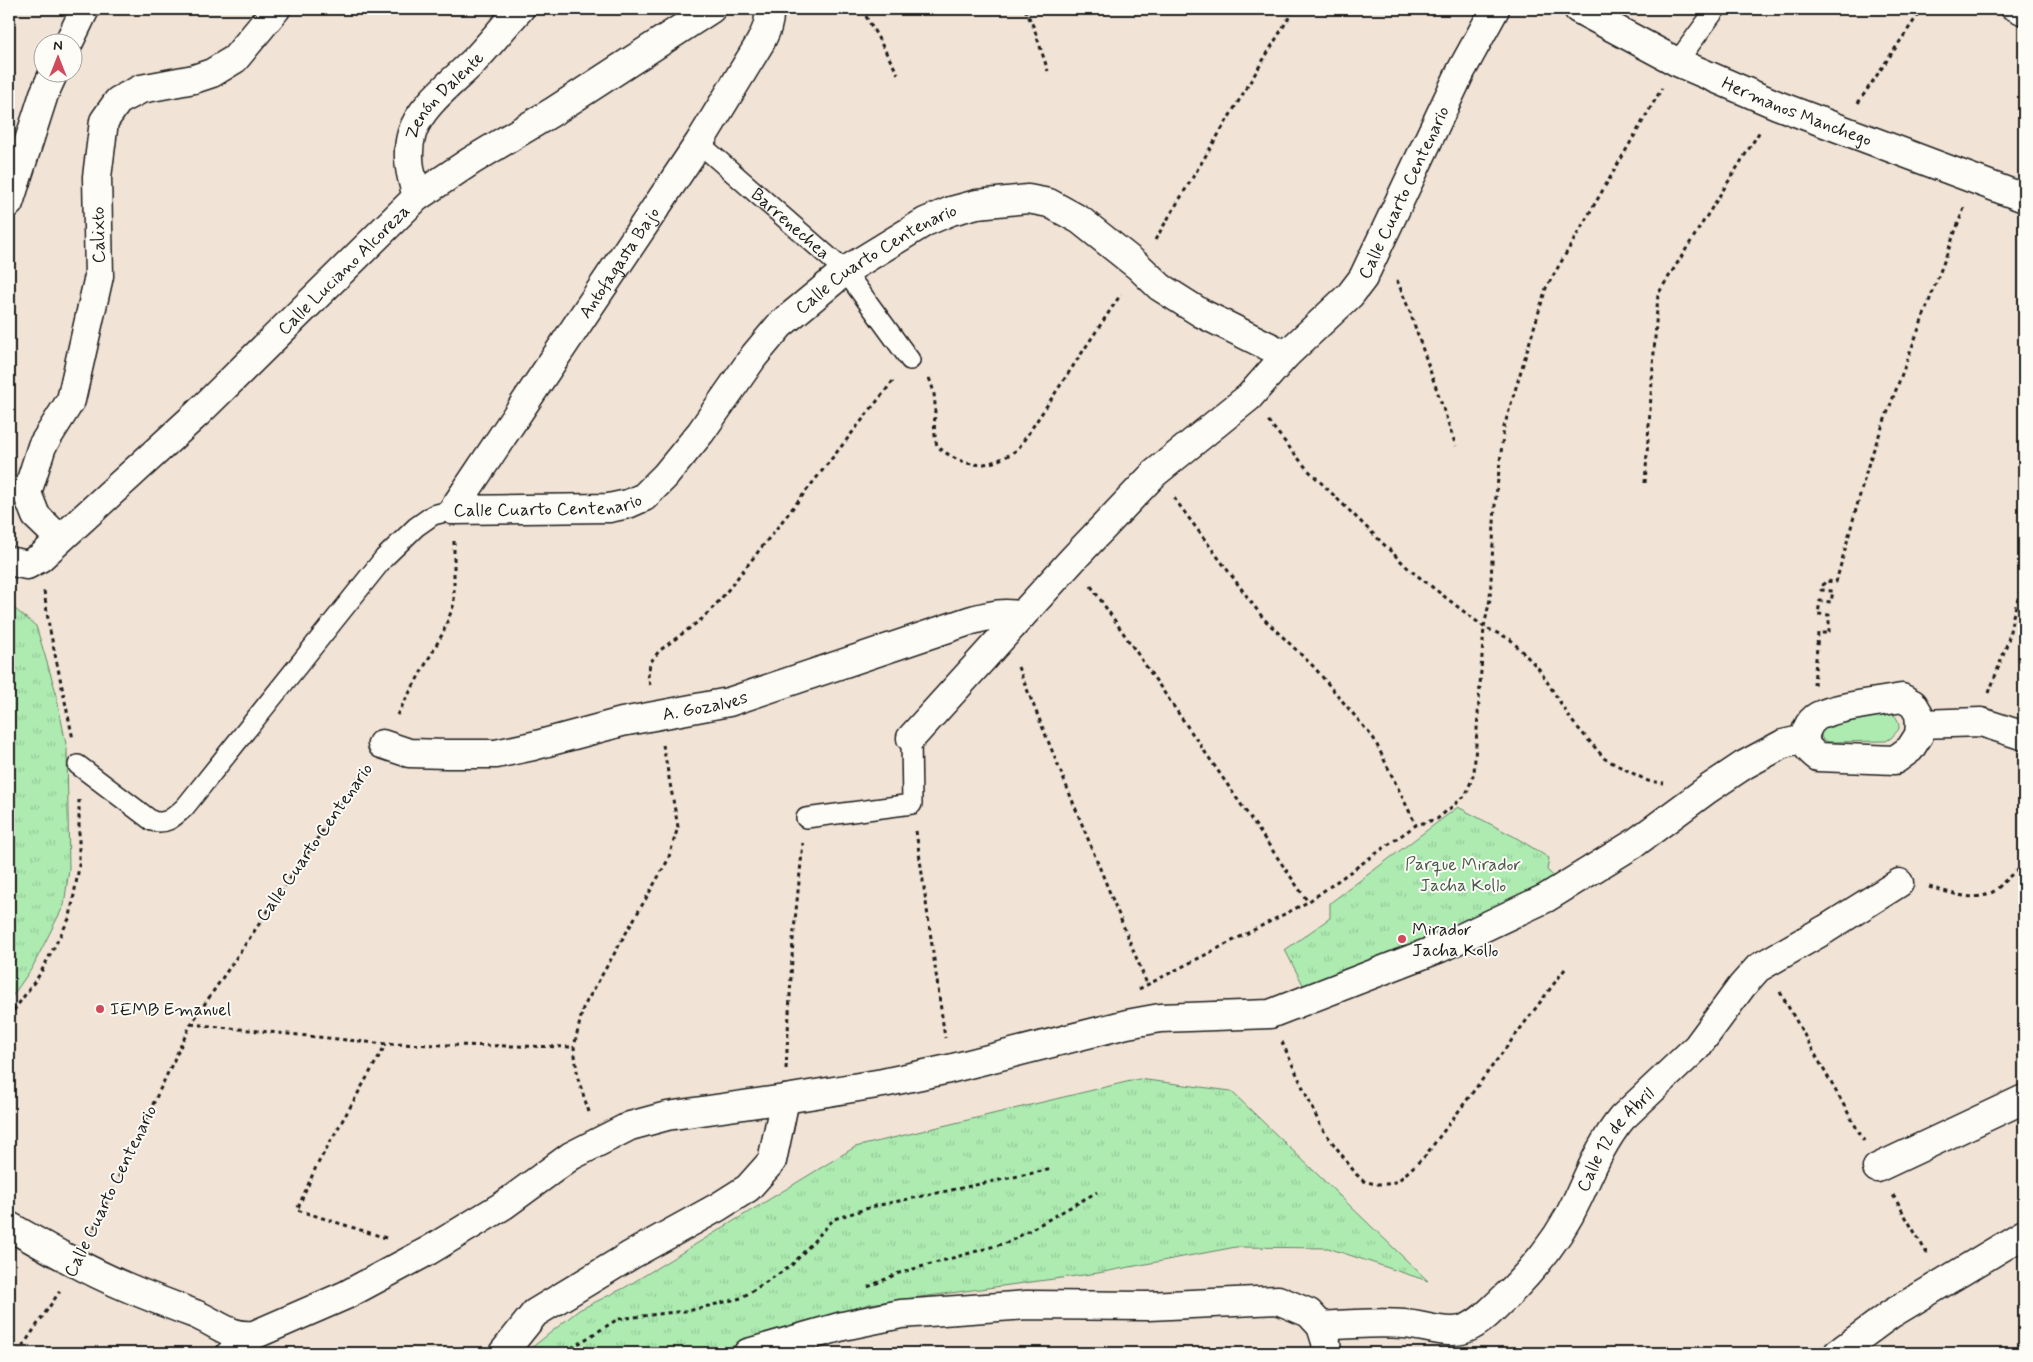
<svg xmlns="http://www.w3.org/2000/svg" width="2033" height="1362" font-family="Mynerve,sans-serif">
<defs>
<pattern id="park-tufts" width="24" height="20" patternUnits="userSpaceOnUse" patternTransform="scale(1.25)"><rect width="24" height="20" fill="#adebb1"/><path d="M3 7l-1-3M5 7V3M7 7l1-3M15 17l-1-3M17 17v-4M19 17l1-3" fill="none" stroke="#94c998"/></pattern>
</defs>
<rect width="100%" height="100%" fill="#f1e3d5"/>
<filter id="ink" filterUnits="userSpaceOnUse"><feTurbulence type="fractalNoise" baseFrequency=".02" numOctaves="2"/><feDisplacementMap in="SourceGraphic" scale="10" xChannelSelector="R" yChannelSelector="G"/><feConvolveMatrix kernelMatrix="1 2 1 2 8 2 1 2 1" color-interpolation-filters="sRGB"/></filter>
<g filter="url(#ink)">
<path fill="#adebb1" stroke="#648466" d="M1889 712C1897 716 1899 721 1899 729L1891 738 1886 741 1829 742 1823 740C1819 733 1820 729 1825 723Z"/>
<g fill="url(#park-tufts)" stroke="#648466">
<polygon points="9,608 15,609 36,626 55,689 67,749 69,870 64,905 32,968 9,1001"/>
<polygon points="1458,807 1515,837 1549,858 1547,870 1565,887 1311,1000 1285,950 1330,918 1330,903"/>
<polygon points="1139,1079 1231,1091 1428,1281 1328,1248 1236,1247 1098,1273 869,1304 710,1353 525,1353 579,1310 624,1288 855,1147"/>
</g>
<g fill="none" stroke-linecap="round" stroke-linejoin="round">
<defs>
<g id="service">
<polyline points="2010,9 2024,16"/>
<polyline points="1677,62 1716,9"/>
<path id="s1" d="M699 143 845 271 910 360"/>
<path d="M78 765 152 821C167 825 174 817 185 807L384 558 416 527 433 515 453 510"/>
<polyline points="806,818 912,804 911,738"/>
<polyline points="225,1353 243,1336"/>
</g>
<g id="minor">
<path id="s2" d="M1578 9 1677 62 1777 105 2024 198"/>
<polyline points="69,42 85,9"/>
<path id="s3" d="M417 197C411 176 405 155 412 133 420 106 454 81 474 61 490 44 504 26 520 9"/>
<polyline points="9,203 44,94 54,72"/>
<path id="s4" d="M453 510 609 508 628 504 644 497 665 476 701 432 754 356 780 325 845 271 925 222 951 211 977 204 1028 199 1049 203 1080 220 1139 267 1160 287 1201 313 1286 355"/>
<path id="s5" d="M453 510 699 143 760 43C766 31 770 23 769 9"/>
<polyline points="60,539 36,516 27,493 42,446 71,400 99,276 97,177 104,121 118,101 141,89 194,79 212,73 235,59 276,9"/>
<path d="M1902 698 1913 704 1919 714 1920 724 1919 735 1910 749 1895 760 1818 757C1814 754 1809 750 1807 746 1801 736 1809 721 1818 716 1838 706 1880 702 1902 698Z"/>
<polyline points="1920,724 1981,722 2024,736"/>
<path id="s6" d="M911 738 1073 559 1155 473 1249 397 1286 355 1350 295 1363 278 1461 71 1495 9"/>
<path id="s7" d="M382 744 409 753 447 754H496L533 746 622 722 729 702 972 620C988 616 1004 611 1021 616"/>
<polyline points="785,1099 883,1083 949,1069 1127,1024 1160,1018 1270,1014 1440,948 1546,898 1635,843 1708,789 1744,765 1783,744 1805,739"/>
<polyline points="1877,1168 2024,1099"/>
<path id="s8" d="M1321 1326C1349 1324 1376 1322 1404 1324 1422 1325 1444 1334 1461 1330 1475 1327 1488 1314 1498 1304 1530 1274 1560 1238 1578 1198 1591 1170 1602 1142 1622 1118L1697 1047 1742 986 1758 968 1826 929 1899 883"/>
<polyline points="1838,1353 1891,1314 2024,1234"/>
</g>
<g id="tertiary">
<path id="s9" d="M9 561 27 565 40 558 198 413 417 197 471 161 554 111 711 9"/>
<path d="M9 1226C46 1247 84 1269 124 1286 147 1296 171 1305 195 1314 217 1323 231 1338 254 1335L346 1295 428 1251 504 1205 571 1156 630 1126 667 1116 785 1099 772 1161 748 1188 718 1207 631 1255 535 1313 503 1353"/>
<polyline points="748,1353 843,1326 901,1314 1027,1305 1148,1306 1278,1300 1309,1313 1321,1326 1326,1342 1327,1353"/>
</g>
</defs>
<use href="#service" stroke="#1c1c1c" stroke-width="22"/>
<use href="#minor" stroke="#1c1c1c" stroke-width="31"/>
<use href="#tertiary" stroke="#1c1c1c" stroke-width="31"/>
<g stroke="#1c1c1c" stroke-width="3" stroke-dasharray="4 4" stroke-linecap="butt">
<polyline points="862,9 898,74"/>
<polyline points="1025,9 1034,28 1048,71"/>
<polyline points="1858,103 1922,9"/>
<polyline points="1155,240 1294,9"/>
<polyline points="1397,280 1410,312 1456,446"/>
<path d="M929 378C941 405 930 421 937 446 966 470 988 470 1018 449L1121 294"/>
<polyline points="1268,421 1307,469 1410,570 1484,627 1510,639 1539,669 1572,721 1605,759 1648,781 1664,783"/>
<polyline points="1645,483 1658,294 1760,131"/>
<polyline points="1174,498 1263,618 1314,667 1374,739 1416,825"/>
<polyline points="1091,586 1308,902"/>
<polyline points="44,591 49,626 73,739"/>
<polyline points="1018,667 1147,984"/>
<polyline points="650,685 648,676 650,663 659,651 702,619 720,600 893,381"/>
<polyline points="1814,685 1818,633 1829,633 1829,615 1818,614 1820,601 1831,602 1833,591 1821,590 1825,581 1836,582 1869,462 1964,208"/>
<polyline points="1989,693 2008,641 2013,616 2024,578"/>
<polyline points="397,715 443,633 454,604 454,541"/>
<polyline points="916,831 945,1038"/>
<path d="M1929 887C1950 892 1978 905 1997 889 2008 878 2009 875 2024 867"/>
<polyline points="1139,989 1308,902 1416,825 1437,819 1466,795 1474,773 1484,627 1490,599 1495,505 1504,427 1546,288 1662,88"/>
<polyline points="1780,992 1864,1141"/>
<polyline points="9,1017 40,974 70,917 79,867 79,800"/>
<polyline points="191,1024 386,1044 574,1047"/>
<polyline points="1282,1042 1321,1127 1356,1174 1364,1181 1375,1184 1387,1184 1398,1181 1425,1156 1565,969"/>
<polyline points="786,1069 793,940 803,843"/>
<polyline points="589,1112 578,1079 574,1047 583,1008 668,860 678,827 663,745"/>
<polyline points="1893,1195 1929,1257"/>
<polyline points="91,1235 191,1024 364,770"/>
<polyline points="386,1238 297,1210 316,1167 386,1044"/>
<polyline points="868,1287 899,1273 1009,1242 1097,1192"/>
<polyline points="18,1353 60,1291"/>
<polyline points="556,1353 573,1347 618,1319 692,1310 741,1298 791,1266 834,1219 875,1206 1052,1169"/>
<polyline points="709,1353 717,1350"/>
</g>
<use href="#service" stroke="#fdfcf7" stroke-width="19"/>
<use href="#minor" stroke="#fdfcf7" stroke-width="28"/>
<use href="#tertiary" stroke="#fdfcf7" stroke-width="28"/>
</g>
</g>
<g fill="#d1495b" stroke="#fdfcf7" stroke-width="2">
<circle cx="1402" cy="939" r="5"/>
<circle cx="100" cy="1009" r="5"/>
</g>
<g text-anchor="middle" stroke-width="4" stroke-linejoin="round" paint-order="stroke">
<g font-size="18" fill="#1c1c1c" stroke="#fdfcf7">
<text dy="6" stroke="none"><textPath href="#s3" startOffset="115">Zenón Dalente</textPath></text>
<text dy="6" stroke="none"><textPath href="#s2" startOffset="242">Hermanos Manchego</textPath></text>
<text dy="6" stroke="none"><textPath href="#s6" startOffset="741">Calle Cuarto Centenario</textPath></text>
<text dy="6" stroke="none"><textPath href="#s1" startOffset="122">Barrenechea</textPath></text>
<text transform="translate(98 235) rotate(-91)" y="6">Calixto</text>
<text dy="6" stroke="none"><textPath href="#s4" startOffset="530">Calle Cuarto Centenario</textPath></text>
<text dy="6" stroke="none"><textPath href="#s5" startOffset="298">Antofagasta Bajo</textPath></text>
<text dy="6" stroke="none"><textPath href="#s9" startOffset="452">Calle Luciano Alcoreza</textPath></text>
<text dy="6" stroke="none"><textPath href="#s4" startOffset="95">Calle Cuarto Centenario</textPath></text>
<text dy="6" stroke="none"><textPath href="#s7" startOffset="330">A. Gozalves</textPath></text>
<text transform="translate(314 842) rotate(-55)" y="6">Calle Cuarto Centenario</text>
<text dy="6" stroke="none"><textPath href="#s8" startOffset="390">Calle 12 de Abril</textPath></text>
<text transform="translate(110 1191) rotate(-64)" y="6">Calle Cuarto Centenario</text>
</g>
<g font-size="18" fill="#485a49" stroke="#fdfcf7">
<text x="1463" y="870">Parque Mirador<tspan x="1463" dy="21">Jacha Kollo</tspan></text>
</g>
<g font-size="18" fill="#1c1c1c" stroke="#fdfcf7" text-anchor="start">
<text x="1412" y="935">Mirador<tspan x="1412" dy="21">Jacha Kollo</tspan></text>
<text x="110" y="1015">IEMB Emanuel</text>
</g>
</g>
<rect width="2033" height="1362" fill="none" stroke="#fdfcf7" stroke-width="30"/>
<rect x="15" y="15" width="2003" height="1332" fill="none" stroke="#1c1c1c" stroke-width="2" filter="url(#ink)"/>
<g transform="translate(58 58)"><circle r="24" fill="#fdfcf7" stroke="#a3a29f"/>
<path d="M0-4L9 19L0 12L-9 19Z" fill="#d1495b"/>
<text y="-8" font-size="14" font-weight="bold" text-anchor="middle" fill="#1c1c1c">N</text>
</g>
</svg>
